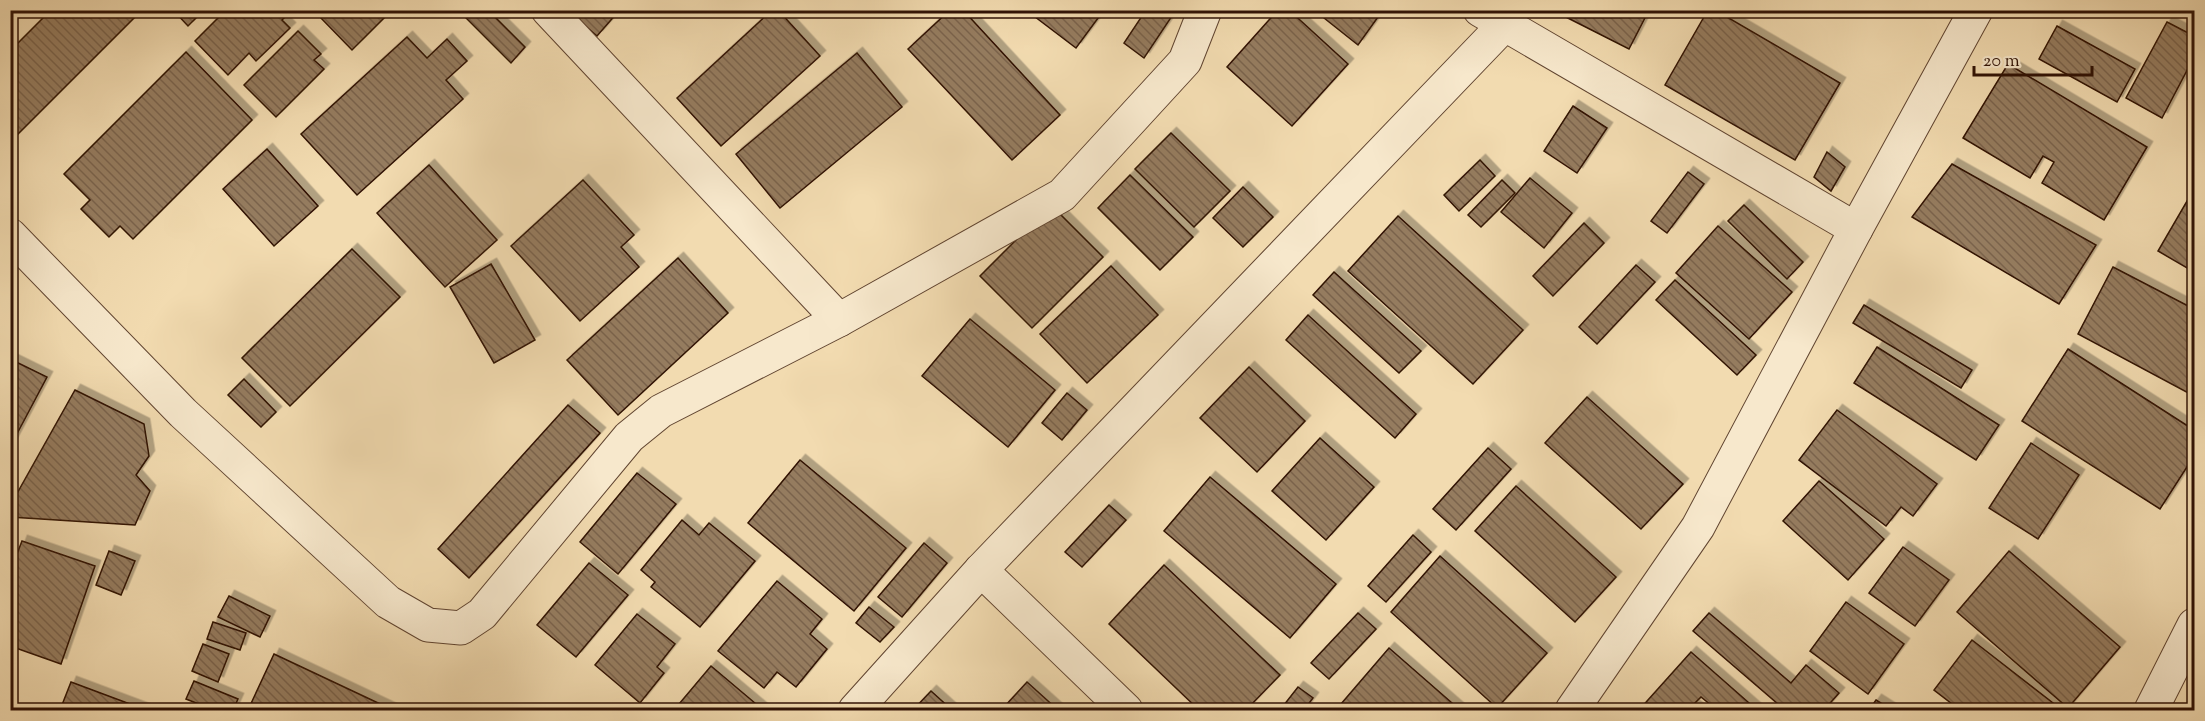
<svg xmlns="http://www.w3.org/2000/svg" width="2205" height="721" font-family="'Sorts Mill Goudy',serif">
<defs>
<pattern id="building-back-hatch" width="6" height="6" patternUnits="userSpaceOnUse" patternTransform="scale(1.5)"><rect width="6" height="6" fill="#957b5e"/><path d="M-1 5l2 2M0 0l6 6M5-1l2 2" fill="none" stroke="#7a634c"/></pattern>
<filter id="shadow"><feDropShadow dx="5.5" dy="-5.5" stdDeviation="0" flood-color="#0004"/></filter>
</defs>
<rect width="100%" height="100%" fill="#f2dbb0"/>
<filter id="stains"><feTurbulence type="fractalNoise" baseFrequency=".00333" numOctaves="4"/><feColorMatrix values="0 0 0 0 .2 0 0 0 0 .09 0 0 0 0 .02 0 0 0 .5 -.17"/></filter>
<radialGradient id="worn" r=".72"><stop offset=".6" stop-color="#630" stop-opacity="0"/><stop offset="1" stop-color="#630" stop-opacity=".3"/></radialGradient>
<g fill="url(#building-back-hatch)" stroke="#301205" stroke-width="1.5" filter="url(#shadow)">
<polygon points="51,10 132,10 137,15 10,142 10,51"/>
<polygon points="173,10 204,10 188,26"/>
<polygon points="226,10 292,10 282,20 290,28 256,61 249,53 228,75 195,41"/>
<polygon points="322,10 392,10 352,50 318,15"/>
<polygon points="463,10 488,10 525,47 511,63 461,13"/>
<polygon points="581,10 614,10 617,13 597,36 575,17"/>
<polygon points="772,10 778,10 820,56 721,146 677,98"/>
<polygon points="950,10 963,10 1060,115 1012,160 908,49"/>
<polygon points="1026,10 1104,10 1076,48"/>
<polygon points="1146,10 1170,10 1174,13 1144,58 1124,43"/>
<polygon points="1278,10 1289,10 1348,64 1292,126 1227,67"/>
<polygon points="1314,10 1383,10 1358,45"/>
<polygon points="1552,10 1649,10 1629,49"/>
<polygon points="1708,10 1715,10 1840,83 1795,160 1665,85"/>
<polygon points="2167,22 2194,36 2194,57 2162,118 2126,98"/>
<polygon points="2057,26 2135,69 2117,102 2039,59"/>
<polygon points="298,31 321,54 314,60 324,69 276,117 244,85"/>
<polygon points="407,37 427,58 447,39 467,61 446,80 463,99 357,195 301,134"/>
<polygon points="186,52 252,120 133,239 120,226 109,237 81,209 90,200 64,174"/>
<polygon points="857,53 902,107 780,208 736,154"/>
<polygon points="2008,64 2147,147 2104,220 2042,183 2054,162 2043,156 2030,178 1963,138"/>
<polygon points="1573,106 1607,128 1577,173 1544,151"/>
<polygon points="1171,133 1230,191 1194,227 1135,169"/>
<polygon points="267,149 318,206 274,246 223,189"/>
<polygon points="1827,152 1845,167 1831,191 1814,177"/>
<polygon points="1480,160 1495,176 1459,211 1444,195"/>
<polygon points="1952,164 2096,245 2059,304 1912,217"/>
<polygon points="429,165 497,240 445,287 377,213"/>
<polygon points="1688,172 1704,184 1667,233 1651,221"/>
<polygon points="1130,175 1193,237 1160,270 1098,208"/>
<polygon points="1530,178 1572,213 1544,248 1501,212"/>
<polygon points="583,180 634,235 621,247 639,267 580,321 511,246"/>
<polygon points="1502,180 1515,193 1481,227 1468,215"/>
<polygon points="1243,187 1273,217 1243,247 1213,218"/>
<polygon points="2194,189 2194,272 2158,251"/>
<polygon points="1051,205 1103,257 1032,328 980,276"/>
<polygon points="1744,205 1803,262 1787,279 1728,221"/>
<polygon points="1398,216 1523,330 1473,384 1348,271"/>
<polygon points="1584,223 1604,243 1553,296 1533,276"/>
<polygon points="1718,226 1792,292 1749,339 1676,273"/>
<polygon points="352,249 400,297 290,406 242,358"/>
<polygon points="678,258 728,313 618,415 567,360"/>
<polygon points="491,264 535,340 494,363 450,287"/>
<polygon points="1636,265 1655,282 1597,344 1579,327"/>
<polygon points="1111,266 1158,315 1087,383 1040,334"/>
<polygon points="2113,267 2194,309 2194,396 2078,334"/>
<polygon points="1334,272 1421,351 1399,373 1313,295"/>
<polygon points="1675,280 1756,355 1737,375 1656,300"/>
<polygon points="1864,305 1972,370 1961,388 1853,323"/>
<polygon points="1308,315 1416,414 1395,438 1286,340"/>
<polygon points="970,319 1055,390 1008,447 922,376"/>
<polygon points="1877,347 1999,425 1976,460 1854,383"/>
<polygon points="2068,349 2194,430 2194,456 2160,509 2022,421"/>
<polygon points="10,359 47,377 10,447"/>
<polygon points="1249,367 1305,421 1257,472 1200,418"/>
<polygon points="244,379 276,412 261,427 228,395"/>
<polygon points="75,390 144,424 149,456 136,475 150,491 135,525 10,517 10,506"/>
<polygon points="1067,393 1087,410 1062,440 1042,423"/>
<polygon points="1587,397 1683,484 1641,529 1545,443"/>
<polygon points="568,405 600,433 469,578 438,549"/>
<polygon points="1837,410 1937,484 1913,516 1901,507 1886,526 1799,460"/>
<polygon points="1320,438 1374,487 1326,540 1272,491"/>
<polygon points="2031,443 2079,475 2038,539 1989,508"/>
<polygon points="1488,448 1511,469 1456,530 1433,509"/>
<polygon points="800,460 906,548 854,611 748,523"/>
<polygon points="637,473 676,504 618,574 580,542"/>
<polygon points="1210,477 1336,584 1290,638 1164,531"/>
<polygon points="1819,481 1884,539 1848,580 1783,521"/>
<polygon points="1516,486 1616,577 1575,622 1475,531"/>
<polygon points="1109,505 1126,520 1082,567 1065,552"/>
<polygon points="682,520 699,535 709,523 755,561 700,627 651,587 655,582 641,570"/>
<polygon points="1413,535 1431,552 1386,602 1368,586"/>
<polygon points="22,541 95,566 61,664 10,646 10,572"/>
<polygon points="924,543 947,563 902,617 878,597"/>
<polygon points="1903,547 1949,580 1915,626 1869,593"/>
<polygon points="109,551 135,561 121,595 96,585"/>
<polygon points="2009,551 2120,647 2068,708 1957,612"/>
<polygon points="1440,556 1547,653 1497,708 1391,612"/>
<polygon points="589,563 628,595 576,657 537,625"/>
<polygon points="1164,565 1280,675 1246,710 1199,710 1109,624"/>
<polygon points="777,581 822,619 810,634 827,649 796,687 777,672 764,688 718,651"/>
<polygon points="229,596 270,616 260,637 218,617"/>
<polygon points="1846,602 1904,644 1868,694 1810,651"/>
<polygon points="869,607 894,627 880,642 856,623"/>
<polygon points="1358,613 1376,629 1329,679 1311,663"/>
<polygon points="1709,613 1791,683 1806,665 1839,693 1824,710 1785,710 1693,631"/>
<polygon points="637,614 675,644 657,667 664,673 640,703 595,665"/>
<polygon points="213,622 246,633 240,650 207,639"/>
<polygon points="1972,640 2062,710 1960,710 1934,690"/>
<polygon points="203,644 229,654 218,682 192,671"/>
<polygon points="1389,648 1460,710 1348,710 1341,704"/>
<polygon points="1691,652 1757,710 1717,710 1701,697 1693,705 1700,710 1639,710"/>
<polygon points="274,654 393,710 248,710"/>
<polygon points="711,666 762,709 761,710 674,710"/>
<polygon points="194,681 238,699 233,710 214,710 186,699"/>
<polygon points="71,682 146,710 60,710"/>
<polygon points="1027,682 1058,710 1007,710 1004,707"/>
<polygon points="1298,687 1313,698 1304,710 1280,710"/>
<polygon points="931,691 952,710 913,710"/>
<polygon points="1876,700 1892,710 1869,710"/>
</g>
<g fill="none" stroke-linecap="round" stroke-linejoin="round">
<defs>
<g id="street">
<polyline points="548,10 839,320"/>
<polyline points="1480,10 1856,229"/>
<polyline points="10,235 183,413 388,602 428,625 461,628 482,614 629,437 661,411 839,320 1062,195 1185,61 1205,10"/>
<polyline points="981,570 1126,710"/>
<polyline points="855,710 981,570 1504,25"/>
<polyline points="1572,710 1698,527 1856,229 1976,10"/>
<polyline points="2151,710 2194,625"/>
</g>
</defs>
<use href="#street" stroke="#604430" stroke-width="35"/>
<use href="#street" stroke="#f7e8cc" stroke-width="33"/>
</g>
<rect width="2205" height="721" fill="none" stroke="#f2dbb0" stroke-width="36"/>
<rect x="12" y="12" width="2181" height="697" fill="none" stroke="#301205" stroke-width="3"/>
<rect x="18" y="18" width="2169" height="685" fill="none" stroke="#301205" stroke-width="1.5"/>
<path d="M1974 66v9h118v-9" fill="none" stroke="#301205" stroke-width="3"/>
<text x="1983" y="66" font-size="18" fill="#301205" stroke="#f7e8cc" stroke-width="4.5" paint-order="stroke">20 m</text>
<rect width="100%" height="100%" filter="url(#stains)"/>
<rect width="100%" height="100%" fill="url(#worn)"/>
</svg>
